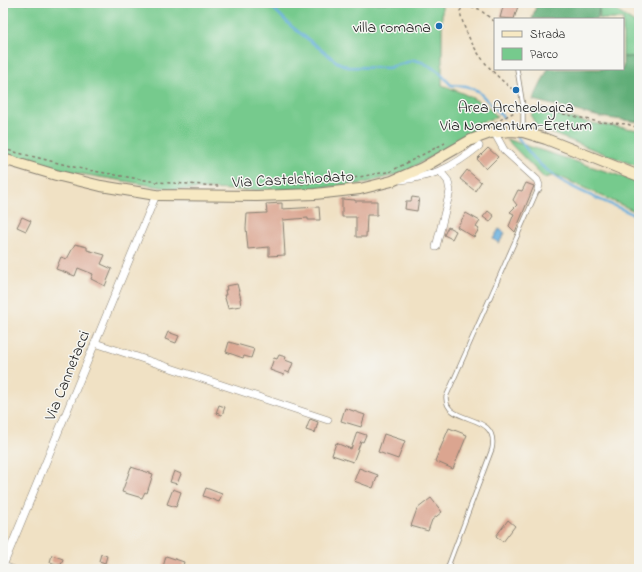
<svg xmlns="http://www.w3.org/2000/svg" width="642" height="572" font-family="'Indie Flower',sans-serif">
<rect width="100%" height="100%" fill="#f6f6f2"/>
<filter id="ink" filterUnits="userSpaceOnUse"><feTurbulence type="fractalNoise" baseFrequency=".025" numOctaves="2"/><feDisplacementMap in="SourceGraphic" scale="8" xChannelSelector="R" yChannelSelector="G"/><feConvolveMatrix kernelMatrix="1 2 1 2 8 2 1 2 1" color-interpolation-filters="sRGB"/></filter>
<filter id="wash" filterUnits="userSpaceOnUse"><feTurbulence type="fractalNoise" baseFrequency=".012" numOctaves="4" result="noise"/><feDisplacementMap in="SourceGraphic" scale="16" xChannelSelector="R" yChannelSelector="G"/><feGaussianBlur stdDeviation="0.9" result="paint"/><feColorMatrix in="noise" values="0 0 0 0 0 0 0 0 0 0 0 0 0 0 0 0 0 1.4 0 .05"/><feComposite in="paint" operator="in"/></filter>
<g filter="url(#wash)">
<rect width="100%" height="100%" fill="#f0e1c4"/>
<g fill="#76ca8d" stroke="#497354">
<path d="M3 3H442V85C465 94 481 100 498 117L474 124 475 131 410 169 395 175 361 184 307 189 258 190 172 189 75 173 3 153Z"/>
<polygon points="599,3 605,3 639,26 639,58 637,57 623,57 623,19 600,19"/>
<polygon points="534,109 590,123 639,130 639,167 538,128 531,116"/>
<polygon points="506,139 639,182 639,213 556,175 544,178"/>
</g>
<g fill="#60ae78" stroke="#3e654a">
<polygon points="537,3 599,3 598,19 532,19"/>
<polygon points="623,57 637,57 639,58 639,122 600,117 533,100 548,69 623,69"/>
</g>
<polygon fill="#66afde" stroke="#41667d" points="499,229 505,233 499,243 493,239"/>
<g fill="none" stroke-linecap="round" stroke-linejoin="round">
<g stroke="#66afde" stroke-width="2.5">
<polyline points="268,3 291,26 337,62 348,67 388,68 414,60 422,62 438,71 451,85 466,86 478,91 503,117"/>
<path d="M517 136C525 147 532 158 543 167 570 191 607 201 639 217"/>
</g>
</g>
<g id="blocks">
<g fill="#dba590">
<polygon points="504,3 518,6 514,19 500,18"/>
<polygon points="488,148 498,157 486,169 477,159"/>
<polygon points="467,170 481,182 475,191 460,179"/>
<polygon points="526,183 534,186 515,232 509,226 514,214 510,212 517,205 513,200 518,190 522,191"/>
<polygon points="412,197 419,198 417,211 405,209 406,201 411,201"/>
<polygon points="342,199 355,200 355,201 377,201 377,215 367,215 366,237 356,237 356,217 342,217"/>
<polygon points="282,203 282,209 319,207 320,220 308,220 308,218 283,220 285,255 269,256 269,247 248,249 246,228 247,214 267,213 266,204"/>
<polygon points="488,211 494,216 490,222 483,217"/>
<polygon points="466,213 480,221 476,227 479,229 474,237 457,227"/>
<polygon points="22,217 31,221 26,231 17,227"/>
<polygon points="448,227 456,231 452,239 444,235"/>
<polygon points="75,244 87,247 87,250 105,255 101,264 112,269 105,286 91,279 93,274 78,268 75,276 56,269 61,257 67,259"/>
<polygon points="237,284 241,299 240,299 241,306 228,308 224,295 226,295 225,290 227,290 226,286"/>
<polygon points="168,332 179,336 176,343 165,339"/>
<polygon points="229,342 254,349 251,358 244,356 243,358 226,352"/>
<polygon points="279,355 286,357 285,360 293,363 289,373 285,371 284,375 270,370 274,358 277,359"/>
<polygon points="219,405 225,407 222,415 216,413"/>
<polygon points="345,408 365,415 361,427 341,421"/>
<polygon points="310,419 318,422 315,433 306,430"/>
<polygon points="449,428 467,435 453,469 435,461"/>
<polygon points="357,432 366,435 363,442 361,441 353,462 332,455 336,443 351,449"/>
<polygon points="384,434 405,441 398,459 378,452"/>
<polygon points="131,467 153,474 147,493 145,492 142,498 122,492"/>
<polygon points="359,468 378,475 373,488 354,481"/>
<polygon points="174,471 181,474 177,484 170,482"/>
<polygon points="206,488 222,494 219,502 203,496"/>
<polygon points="173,489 181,492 176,507 167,504"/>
<polygon points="431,498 442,512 432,520 428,531 411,526 417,509"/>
<polygon points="508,520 515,526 503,542 496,536"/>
<polygon points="101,554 107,556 105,563 99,561"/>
<polygon points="52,555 63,559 61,565 50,562"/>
<polygon points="166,556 184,562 182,569 169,569 163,567"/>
</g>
</g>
</g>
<g filter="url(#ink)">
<use href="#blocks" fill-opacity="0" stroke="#867e70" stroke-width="1"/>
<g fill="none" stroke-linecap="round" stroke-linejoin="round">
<defs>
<g id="lane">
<polyline points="517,69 523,106 523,131"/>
<path d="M447 569 492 449C500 411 445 426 446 397L538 189"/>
</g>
<g id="street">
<polyline points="494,132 504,150 537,180 539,185 538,189"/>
<path d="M401 180C435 176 452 168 479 146"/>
<polyline points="436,247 450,191 448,181 440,171"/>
<polyline points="95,343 328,420"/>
<polyline points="3,566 156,195"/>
<polyline points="3,566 12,569"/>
</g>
<polyline id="secondary" points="3,159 56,175 101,186 156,195 257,196 315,194 360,189 392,181 422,168 471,140 490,133 511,131 523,132 546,139 639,176"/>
</defs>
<use href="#lane" stroke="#867e70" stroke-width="5"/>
<use href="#street" stroke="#867e70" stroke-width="8"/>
<use href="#secondary" stroke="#867e70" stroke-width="12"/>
<g stroke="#867e70" stroke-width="1.5" stroke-dasharray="3 3" stroke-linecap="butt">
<polyline points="460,3 479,9 495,22"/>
<path d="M465 4 460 11C466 43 489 72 515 91"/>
<polyline points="528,107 542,107 559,113 599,122 627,124 639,128"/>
<polyline points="489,124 498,121 518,110"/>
<polyline points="3,149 82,169 156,182 219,186"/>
<polyline points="395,169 445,143"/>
<polyline points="295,185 342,180 392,171"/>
</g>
<use href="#lane" stroke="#fff" stroke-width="3.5"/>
<use href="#street" stroke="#fff" stroke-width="7"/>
<use href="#secondary" stroke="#f7e9c3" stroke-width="10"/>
</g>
</g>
<g fill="#1f6fb2" stroke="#f6f6f2" stroke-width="1.5">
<circle cx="439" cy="26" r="4"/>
<circle cx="516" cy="90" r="4"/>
</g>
<g text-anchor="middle" stroke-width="3" stroke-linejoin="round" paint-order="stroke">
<g font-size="16" fill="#1c1c1c" stroke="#f6f6f2" text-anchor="end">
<text x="431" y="32">villa romana</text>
<text x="516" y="112" text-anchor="middle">Area Archeologica<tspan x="516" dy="18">Via Nomentum-Eretum</tspan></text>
</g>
<g font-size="16" fill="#1c1c1c" stroke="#f6f6f2">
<text transform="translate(293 178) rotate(-3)" y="6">Via Castelchiodato</text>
<text transform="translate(66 375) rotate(-68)" y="6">Via Cannetacci</text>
</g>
</g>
<rect width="642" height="572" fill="none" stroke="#f6f6f2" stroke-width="16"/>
<rect x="494" y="18" width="130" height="52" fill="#f6f6f2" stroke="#9f9f9c"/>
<rect x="502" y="31" width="20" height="6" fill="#f7e9c3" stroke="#9f9f9c"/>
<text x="530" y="38" font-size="12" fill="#1c1c1c">Strada</text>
<rect x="502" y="48" width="20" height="12" fill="#76ca8d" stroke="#9f9f9c"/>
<text x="530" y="58" font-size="12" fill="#1c1c1c">Parco</text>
</svg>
